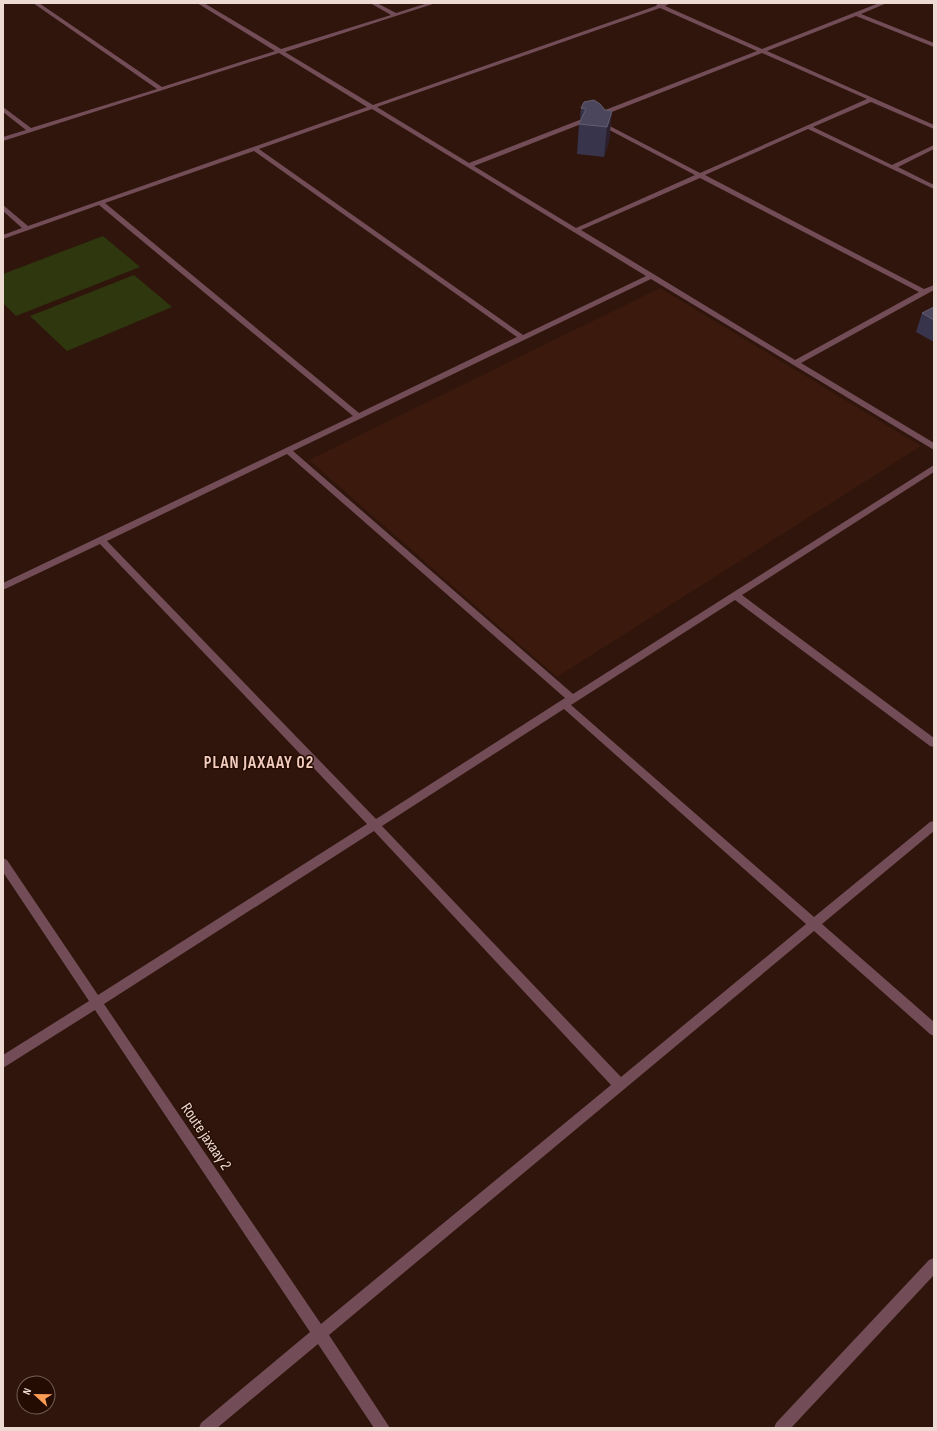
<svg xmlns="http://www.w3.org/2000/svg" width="937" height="1431" font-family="'Sofia Sans Condensed',sans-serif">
<rect width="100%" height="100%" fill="#2f150b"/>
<polygon fill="#3b1a0d" points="660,288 921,446 557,677 309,460"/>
<g fill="#2e370e">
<polygon points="103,236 140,267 16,316 3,303 3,274"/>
<polygon points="134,275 172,307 67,351 30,316"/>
</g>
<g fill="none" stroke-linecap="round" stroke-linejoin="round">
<g fill="#724c56" fill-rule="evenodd">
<path d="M33 3H39L162 87 275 51 197 3H204L281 49 391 15 370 3H377L396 13 428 3H436L285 52 373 105 656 6 658 3H671L665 6 762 49 879 3H887L861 14 934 43V47L856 16 767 51 934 125V129L871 102 813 127 892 165 934 145V149L898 167 934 185V189L808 129 705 175 924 289 934 285V290L801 363 934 443V450L651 279 293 451 573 694 934 465V472L742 595 934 738V747L930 746 735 600 571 705 814 917 930 822 934 821V831L822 924 934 1022V1036L930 1034 814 931 329 1335 390 1428H374L318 1344 217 1428H199L201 1423 310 1332 95 1010 3 1068V1055L89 1001 3 872V858L7 860 98 995 367 824 100 544 3 590V583L353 416 99 205 3 239V235L22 228 3 211V205L28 226 367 107 279 53 3 141V137L26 130 3 112V107L31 128 157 89ZM660 8 757 51 469 163 377 107ZM762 53 867 99 700 173 602 122H598V124L695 175 576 228 474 166ZM372 109 646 276 523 335 259 149ZM254 151 517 337 359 413 105 203ZM700 178 919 292 795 360 581 230ZM287 454 565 698 376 819 107 541ZM564 709 806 924 621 1077 382 826ZM374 831 611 1085 321 1324 104 1004Z"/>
<polygon points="934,1258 934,1275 791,1428 774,1428 776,1423 929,1260"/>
</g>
</g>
<g fill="#38344c">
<polygon points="581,108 612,111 609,141 604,157 577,154 579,124 580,120"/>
<polygon points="934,307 934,342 916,332 922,313"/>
</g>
<polygon fill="#2c202c" points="612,111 609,141 604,157 607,127"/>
<g fill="#4b465b" stroke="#645d6e">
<polygon points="594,100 600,104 605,110 612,111 607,127 579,124 586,109 581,108 584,102"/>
<polygon points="934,307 934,320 922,313"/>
</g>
<g text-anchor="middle" stroke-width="3" stroke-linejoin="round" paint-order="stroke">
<g font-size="16" fill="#eddad3" stroke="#250c03">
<text transform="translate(207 1136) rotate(56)" y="6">Route jaxaay 2</text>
</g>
<g font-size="17" font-weight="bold" letter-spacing="1" fill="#f2cdbf" stroke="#250c03">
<text x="259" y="768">PLAN JAXAAY 02</text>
</g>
</g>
<rect width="937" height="1431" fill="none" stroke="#eddad3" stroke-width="8"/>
<g transform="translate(36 1395) rotate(292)"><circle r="19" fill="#250c03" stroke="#755e56"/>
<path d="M0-3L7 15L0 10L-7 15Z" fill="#fd9d55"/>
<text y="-6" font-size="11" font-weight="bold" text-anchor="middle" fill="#eddad3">N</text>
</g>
</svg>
